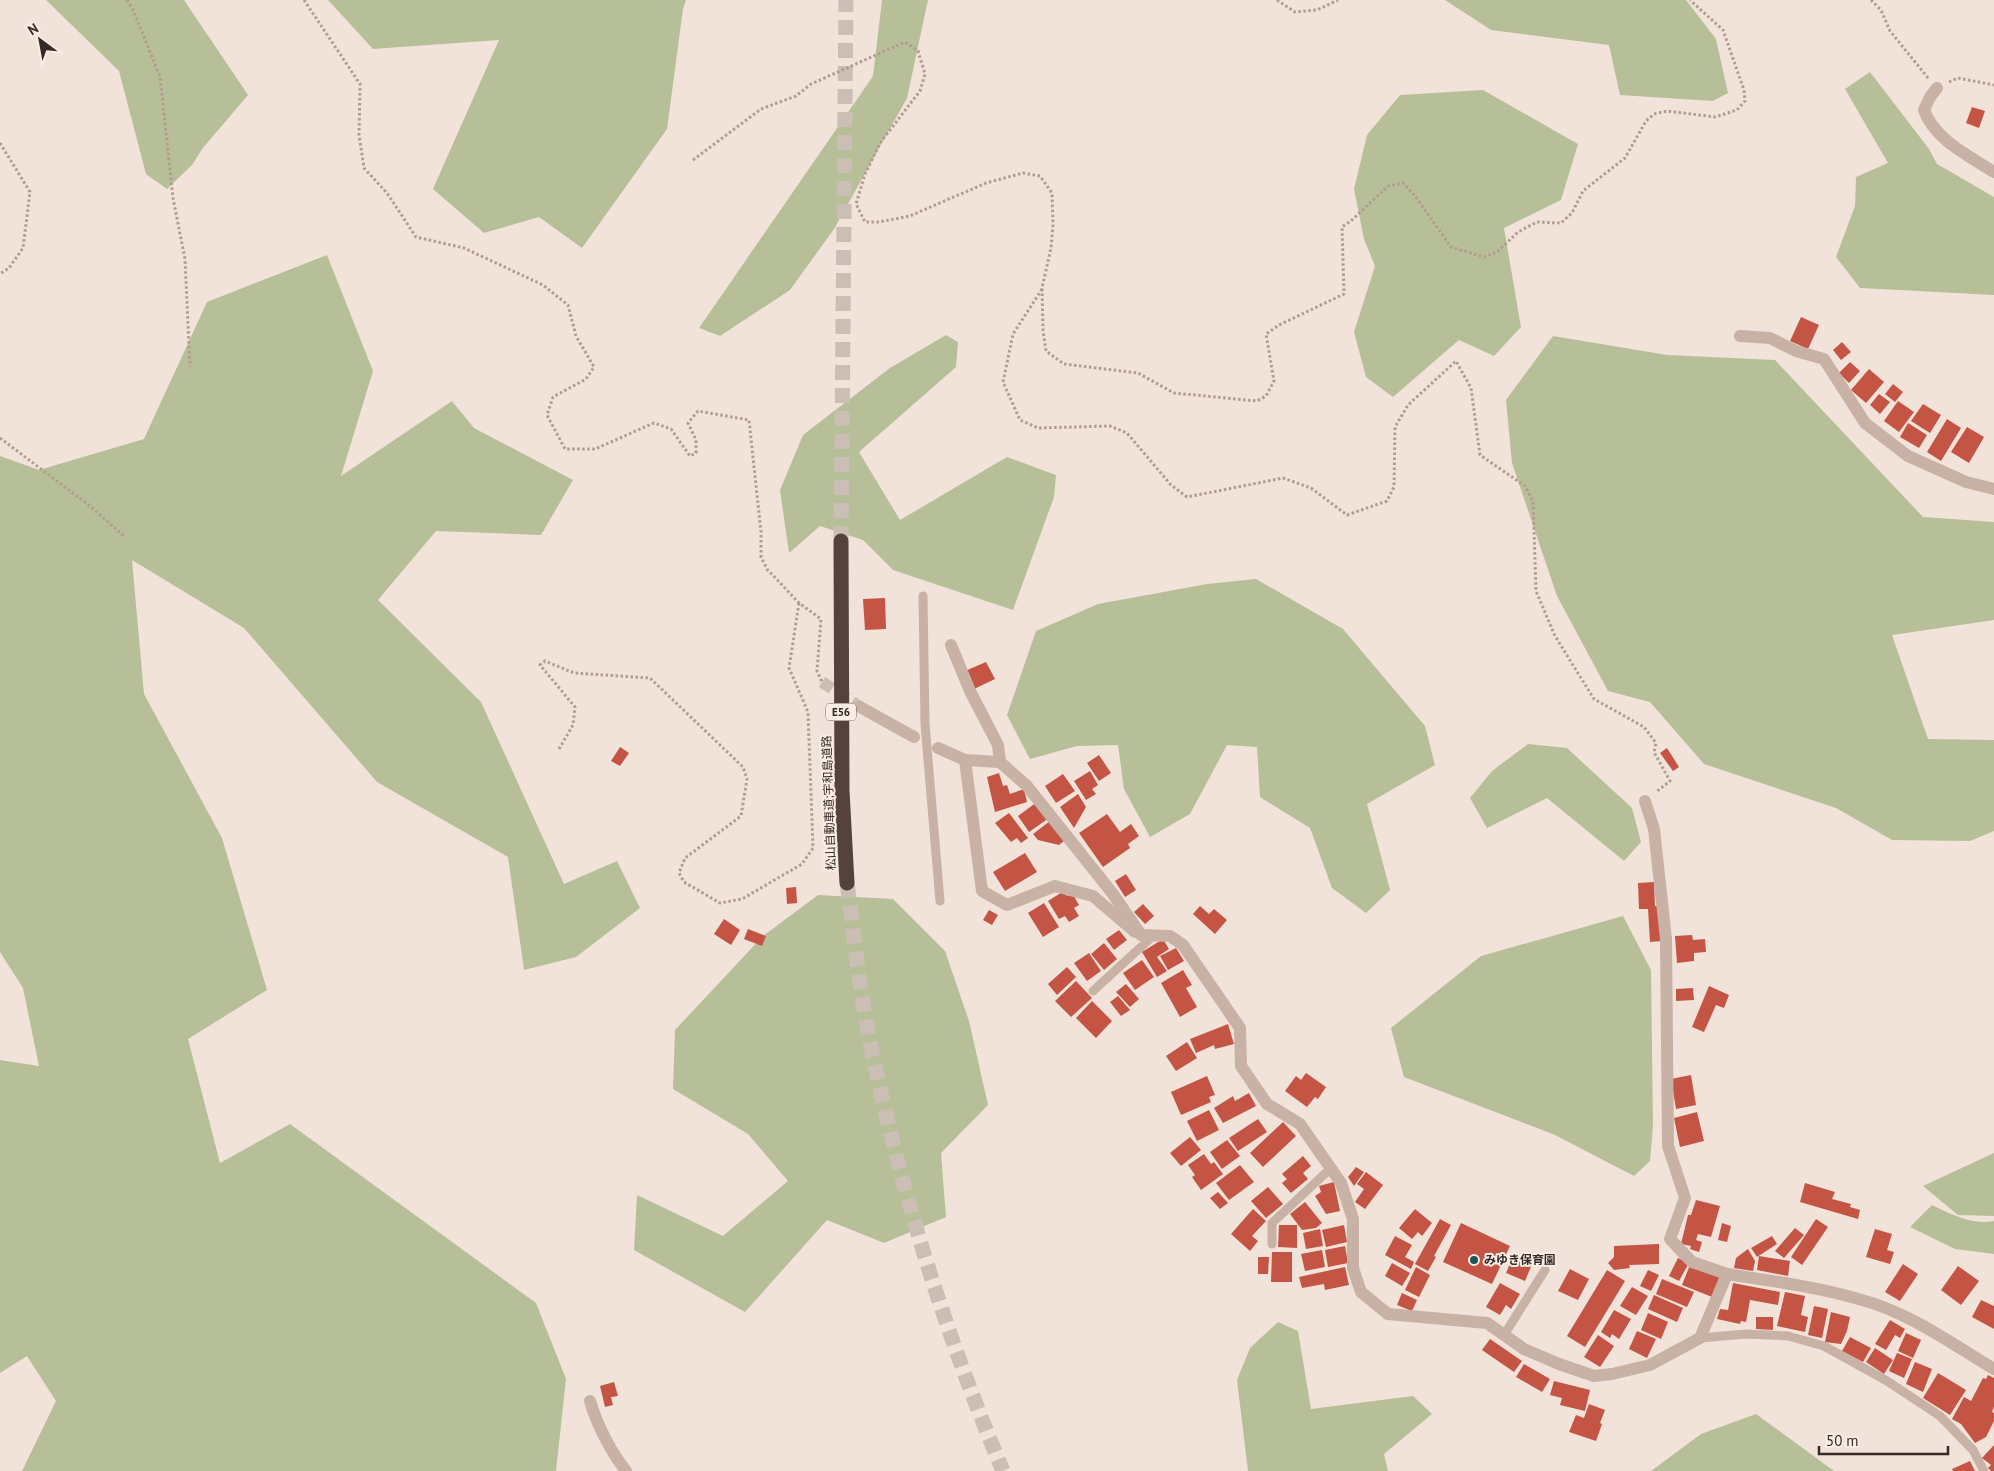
<svg xmlns="http://www.w3.org/2000/svg" width="1994" height="1471" font-family="'PT Sans','Noto Sans JP',sans-serif">
<rect width="100%" height="100%" fill="#f1e3d9"/>
<g fill="#b7bf99">
<polygon points="46,0 184,0 248,95 202,149 192,165 167,189 146,174 119,71"/>
<polygon points="328,0 686,0 683,9 667,129 582,248 539,217 484,233 433,189 499,40 373,49"/>
<polygon points="882,0 928,0 907,98 834,229 790,290 720,336 699,328 873,76"/>
<polygon points="1445,0 1686,0 1716,39 1728,93 1713,101 1620,95 1609,45 1491,30"/>
<polygon points="1870,72 1929,149 1937,164 1994,197 1994,295 1860,288 1836,257 1855,206 1856,177 1888,163 1845,89"/>
<polygon points="1483,90 1578,144 1561,200 1504,228 1521,327 1494,356 1459,340 1393,397 1366,377 1354,332 1375,266 1364,239 1354,189 1367,135 1400,95"/>
<polygon points="327,255 373,371 341,476 452,401 474,428 573,480 541,535 436,531 378,600 481,702 564,884 617,861 640,908 576,957 524,970 508,857 377,782 244,628 132,560 144,694 222,838 267,990 188,1039 220,1163 290,1124 536,1303 566,1379 556,1471 22,1471 56,1401 27,1356 0,1373 0,1060 39,1066 23,988 0,952 0,456 39,470 144,439 207,302"/>
<polygon points="946,335 958,342 956,367 859,452 900,520 1007,457 1056,475 1054,497 1013,610 893,570 863,540 820,526 789,553 780,490 803,435 890,368"/>
<polygon points="1553,336 1667,355 1775,360 1923,517 1994,522 1994,620 1892,635 1928,739 1994,740 1994,831 1970,841 1892,840 1836,808 1704,764 1650,702 1608,691 1557,596 1512,463 1506,400"/>
<polygon points="1256,579 1343,629 1425,726 1435,765 1367,804 1390,890 1366,913 1332,888 1310,828 1260,797 1257,747 1227,745 1190,814 1150,837 1124,789 1118,745 1077,746 1030,759 1007,715 1036,631 1098,604 1207,584"/>
<polygon points="1528,744 1567,748 1632,808 1641,842 1624,861 1547,798 1487,828 1470,798 1492,771"/>
<polygon points="818,895 893,899 945,951 969,1021 988,1105 941,1153 946,1217 884,1243 827,1220 745,1312 634,1250 637,1195 723,1236 788,1181 748,1134 673,1089 675,1030 763,936"/>
<polygon points="1623,916 1651,970 1653,1126 1650,1161 1634,1176 1555,1135 1404,1077 1391,1028 1481,956"/>
<polygon points="1994,1153 1994,1216 1958,1215 1923,1186"/>
<path d="M1932 1205C1953 1215 1971 1225 1994 1221V1254L1955 1249 1910 1227Z"/>
<polygon points="1278,1322 1298,1331 1311,1409 1413,1396 1432,1414 1384,1454 1388,1471 1248,1471 1237,1380 1250,1348"/>
<polygon points="1756,1414 1834,1471 1651,1471 1701,1434"/>
</g>
<g fill="#c45443">
<polygon points="1972,107 1985,111 1979,128 1966,123"/>
<polygon points="1801,317 1819,325 1808,349 1790,341"/>
<polygon points="1842,342 1851,352 1841,360 1833,350"/>
<polygon points="1850,362 1860,371 1849,383 1839,373"/>
<polygon points="1869,369 1884,382 1866,403 1851,390"/>
<polygon points="1893,384 1903,392 1895,402 1885,394"/>
<polygon points="1879,394 1890,402 1880,414 1870,405"/>
<polygon points="1898,401 1914,412 1899,432 1884,421"/>
<polygon points="1923,404 1941,415 1930,433 1911,421"/>
<polygon points="1947,419 1961,428 1941,461 1927,452"/>
<polygon points="1908,423 1927,435 1919,448 1900,437"/>
<polygon points="1967,427 1984,437 1969,463 1951,452"/>
<polygon points="885,598 886,629 865,630 863,599"/>
<polygon points="986,662 995,679 974,689 965,671"/>
<polygon points="620,747 629,753 620,766 611,761"/>
<polygon points="1667,748 1679,767 1673,771 1660,753"/>
<polygon points="1099,755 1111,773 1099,781 1087,763"/>
<polygon points="1090,771 1098,785 1092,789 1096,794 1086,800 1074,781"/>
<polygon points="999,773 1003,786 1007,785 1010,794 1024,789 1027,802 995,812 987,777"/>
<polygon points="1063,774 1075,791 1056,803 1045,786"/>
<polygon points="1078,794 1086,807 1074,828 1060,807"/>
<polygon points="1037,802 1049,818 1029,832 1018,816"/>
<polygon points="1009,813 1028,838 1021,843 1017,838 1011,842 995,823"/>
<polygon points="1107,814 1120,832 1131,824 1139,836 1128,844 1130,848 1103,867 1079,833"/>
<polygon points="1050,821 1065,840 1059,845 1038,840 1033,834"/>
<polygon points="1025,853 1037,872 1005,891 993,872"/>
<polygon points="1126,874 1136,890 1125,897 1115,881"/>
<polygon points="1654,882 1655,906 1660,906 1662,941 1650,942 1648,909 1639,909 1638,883"/>
<polygon points="796,887 797,903 787,904 786,888"/>
<polygon points="1064,891 1067,896 1072,893 1079,905 1074,908 1079,916 1069,922 1065,916 1059,919 1048,901"/>
<polygon points="1044,903 1059,927 1043,937 1028,913"/>
<polygon points="1143,904 1154,916 1145,924 1134,912"/>
<polygon points="1200,906 1209,914 1214,909 1227,920 1215,934 1193,914"/>
<polygon points="989,910 998,915 992,925 983,920"/>
<polygon points="724,919 740,930 731,945 714,934"/>
<polygon points="748,929 766,936 762,946 744,939"/>
<polygon points="1119,930 1127,940 1114,950 1106,939"/>
<polygon points="1692,935 1693,940 1705,939 1706,952 1694,953 1694,961 1677,963 1675,936"/>
<polygon points="1163,939 1169,949 1157,957 1167,971 1157,977 1142,952"/>
<polygon points="1104,943 1117,959 1104,970 1091,954"/>
<polygon points="1176,948 1184,961 1168,970 1160,956"/>
<polygon points="1089,953 1101,971 1087,981 1074,963"/>
<polygon points="1142,960 1154,977 1135,990 1123,973"/>
<polygon points="1067,967 1076,977 1057,995 1048,984"/>
<polygon points="1183,970 1192,985 1186,988 1197,1007 1180,1017 1161,983"/>
<polygon points="1076,981 1092,998 1071,1017 1055,1001"/>
<polygon points="1126,984 1139,999 1130,1007 1116,992"/>
<polygon points="1709,986 1729,995 1724,1008 1716,1005 1704,1032 1692,1027"/>
<polygon points="1693,988 1694,1000 1676,1001 1676,989"/>
<polygon points="1118,996 1130,1010 1121,1016 1110,1002"/>
<polygon points="1092,1001 1112,1021 1096,1038 1076,1018"/>
<polygon points="1228,1024 1234,1044 1215,1049 1214,1045 1196,1053 1190,1039"/>
<polygon points="1187,1042 1197,1058 1176,1071 1166,1056"/>
<polygon points="1306,1073 1326,1087 1318,1099 1315,1097 1307,1107 1285,1091 1296,1076 1301,1080"/>
<polygon points="1691,1075 1696,1105 1676,1109 1671,1079"/>
<polygon points="1207,1076 1215,1095 1209,1097 1211,1102 1181,1115 1171,1092"/>
<polygon points="1249,1093 1256,1106 1223,1123 1214,1108 1233,1096 1235,1101"/>
<polygon points="1209,1110 1219,1130 1197,1141 1187,1121"/>
<polygon points="1697,1112 1704,1141 1680,1147 1674,1118"/>
<polygon points="1258,1119 1267,1132 1238,1151 1229,1138"/>
<polygon points="1283,1122 1296,1136 1263,1167 1250,1153"/>
<polygon points="1190,1137 1201,1150 1181,1166 1170,1153"/>
<polygon points="1227,1140 1240,1156 1222,1169 1210,1152"/>
<polygon points="1204,1154 1211,1164 1214,1162 1223,1174 1201,1190 1192,1177 1195,1175 1188,1165"/>
<polygon points="1303,1156 1311,1166 1303,1173 1308,1179 1291,1193 1282,1183 1287,1179 1282,1174"/>
<polygon points="1240,1165 1254,1182 1229,1200 1216,1183"/>
<polygon points="1356,1167 1364,1172 1354,1186 1348,1177"/>
<polygon points="1366,1172 1383,1185 1365,1209 1355,1202 1364,1189 1357,1184"/>
<polygon points="1334,1182 1340,1211 1326,1214 1315,1196 1321,1192 1319,1186"/>
<polygon points="1805,1183 1835,1192 1832,1199 1851,1204 1850,1207 1860,1210 1858,1219 1800,1202"/>
<polygon points="1268,1187 1283,1204 1266,1218 1251,1201"/>
<polygon points="1218,1192 1228,1203 1220,1209 1210,1198"/>
<polygon points="1696,1200 1720,1206 1711,1237 1698,1234 1696,1240 1702,1242 1699,1252 1690,1249 1691,1246 1681,1244 1688,1215 1691,1215"/>
<polygon points="1305,1202 1322,1223 1316,1228 1302,1230 1290,1214"/>
<polygon points="1253,1209 1266,1221 1252,1236 1258,1241 1250,1251 1231,1234"/>
<polygon points="1415,1209 1432,1223 1422,1236 1418,1232 1412,1239 1399,1228"/>
<polygon points="1440,1219 1451,1225 1434,1256 1436,1257 1428,1271 1415,1264"/>
<polygon points="1816,1219 1828,1227 1802,1265 1791,1257"/>
<polygon points="1461,1223 1510,1246 1492,1284 1443,1262"/>
<polygon points="1722,1223 1731,1226 1727,1242 1718,1240"/>
<polygon points="1279,1225 1297,1225 1297,1248 1278,1247"/>
<polygon points="1344,1225 1347,1242 1326,1247 1322,1230"/>
<polygon points="1795,1228 1804,1235 1784,1258 1775,1251"/>
<polygon points="1320,1229 1323,1246 1306,1249 1303,1233"/>
<polygon points="1875,1229 1892,1234 1887,1250 1894,1252 1890,1264 1866,1257"/>
<polygon points="1395,1236 1412,1245 1405,1257 1414,1262 1411,1269 1385,1255"/>
<polygon points="1772,1236 1777,1244 1757,1257 1751,1248"/>
<polygon points="1659,1244 1659,1264 1629,1265 1630,1268 1614,1270 1608,1263 1614,1257 1614,1246"/>
<polygon points="1345,1246 1348,1263 1328,1267 1325,1250"/>
<polygon points="1748,1249 1755,1261 1753,1271 1734,1268 1736,1258"/>
<polygon points="1322,1250 1325,1267 1305,1271 1301,1254"/>
<polygon points="1272,1252 1292,1252 1292,1282 1271,1282"/>
<polygon points="1514,1254 1533,1262 1525,1281 1506,1273"/>
<polygon points="1759,1256 1790,1261 1788,1276 1757,1270"/>
<polygon points="1258,1257 1269,1257 1268,1274 1258,1274"/>
<polygon points="1678,1258 1689,1263 1679,1281 1669,1276"/>
<polygon points="1392,1263 1410,1273 1402,1286 1385,1276"/>
<polygon points="1903,1264 1918,1274 1900,1301 1885,1292"/>
<polygon points="1690,1265 1720,1277 1712,1297 1682,1285"/>
<polygon points="1958,1266 1979,1281 1961,1305 1941,1290"/>
<polygon points="1345,1267 1349,1285 1325,1290 1324,1284 1302,1288 1299,1277"/>
<polygon points="1416,1267 1430,1275 1419,1297 1405,1290"/>
<polygon points="1570,1269 1589,1279 1578,1300 1558,1291"/>
<polygon points="1607,1270 1625,1281 1585,1347 1567,1336"/>
<polygon points="1648,1270 1659,1275 1651,1291 1640,1286"/>
<polygon points="1662,1279 1694,1292 1687,1307 1656,1294"/>
<polygon points="1500,1283 1520,1294 1511,1309 1506,1305 1500,1315 1486,1307"/>
<polygon points="1733,1283 1780,1292 1778,1305 1750,1300 1746,1322 1741,1321 1740,1324 1717,1319 1720,1309 1728,1310"/>
<polygon points="1632,1287 1648,1296 1636,1315 1620,1306"/>
<polygon points="1785,1292 1805,1296 1801,1315 1808,1317 1805,1332 1777,1326"/>
<polygon points="1402,1293 1417,1300 1412,1311 1397,1305"/>
<polygon points="1654,1295 1683,1308 1677,1322 1648,1309"/>
<polygon points="1981,1300 1994,1306 1994,1329 1972,1317"/>
<polygon points="1814,1306 1828,1309 1822,1338 1808,1335"/>
<polygon points="1614,1310 1631,1319 1619,1339 1612,1334 1610,1338 1601,1332"/>
<polygon points="1831,1312 1850,1317 1847,1331 1841,1344 1825,1342"/>
<polygon points="1648,1313 1668,1322 1661,1339 1641,1330"/>
<polygon points="1756,1317 1773,1317 1773,1330 1756,1329"/>
<polygon points="1890,1320 1905,1329 1900,1338 1895,1335 1886,1350 1875,1344"/>
<polygon points="1637,1331 1656,1339 1647,1358 1629,1349"/>
<polygon points="1906,1333 1921,1340 1913,1358 1898,1351"/>
<polygon points="1598,1335 1614,1346 1600,1367 1584,1357"/>
<polygon points="1850,1337 1871,1348 1863,1362 1842,1351"/>
<polygon points="1490,1339 1522,1361 1514,1372 1482,1350"/>
<polygon points="1875,1348 1893,1360 1884,1374 1866,1362"/>
<polygon points="1897,1353 1912,1359 1904,1378 1889,1371"/>
<polygon points="1915,1362 1932,1369 1923,1392 1906,1384"/>
<polygon points="1524,1364 1550,1379 1542,1392 1516,1377"/>
<polygon points="1938,1373 1966,1390 1950,1415 1923,1398"/>
<polygon points="1988,1375 1994,1378 1994,1407 1992,1412 1994,1413 1994,1421 1986,1437 1975,1443 1961,1424 1952,1419 1964,1397 1971,1401 1983,1378 1986,1379"/>
<polygon points="1554,1381 1590,1390 1585,1411 1560,1405 1562,1398 1550,1395"/>
<polygon points="614,1382 618,1396 611,1397 613,1405 605,1407 600,1386"/>
<polygon points="1589,1404 1605,1410 1600,1423 1602,1424 1596,1441 1569,1432 1576,1415 1584,1418"/>
<polygon points="1994,1445 1994,1471 1991,1471 1988,1468 1991,1465 1982,1458"/>
<polygon points="1970,1461 1975,1471 1953,1471 1952,1469"/>
</g>
<g fill="none" stroke-linecap="round" stroke-linejoin="round">
<polyline stroke="#cbbeb5" stroke-width="12" stroke-dasharray="12 6" stroke-linecap="butt" points="822,682 860,707"/>
<g stroke="#cbbeb5" stroke-width="15" stroke-dasharray="15 8" stroke-linecap="butt">
<polyline points="841,541 846,0"/>
<path d="M847 883C854 934 859 987 869 1037 899 1186 944 1331 1003 1471"/>
</g>
<g stroke="#b49b8f" stroke-width="3" stroke-dasharray="2.5 2.5" stroke-linecap="butt">
<polyline points="127,0 134,12 160,77 173,198 185,259 190,367"/>
<polyline points="304,0 360,84 359,135 364,168 387,193 416,237 464,248 543,285 568,305 576,336 594,367 586,379 553,397 547,415 565,449 595,449 654,423 671,429 690,456 696,453 696,440 688,423 698,411 749,420 761,532 761,557 767,569 799,603 821,619 817,671 822,682"/>
<polyline points="1277,0 1295,12 1317,10 1338,0"/>
<polyline points="1871,0 1881,10 1890,31 1928,78"/>
<polyline points="1949,82 1958,78 1994,85"/>
<polyline points="0,143 30,192 23,248 9,268 0,274"/>
<polyline points="693,160 761,109 796,96 811,84 905,42 918,51 925,74 920,91 880,143 865,174 856,204 865,222 879,222 910,216 986,183 1023,173 1040,176 1052,193 1053,225 1051,248 1042,288 1043,330 1046,351 1064,364 1138,373 1174,393 1257,401 1266,396 1274,381 1266,334 1279,325 1344,294 1342,227 1352,220 1388,186 1403,183 1415,196 1451,247 1484,257 1497,252 1518,232 1537,222 1561,223 1572,213 1583,191 1625,158 1646,121 1654,114 1667,111 1715,117 1737,110 1745,101 1744,90 1723,30 1690,0"/>
<polyline points="1042,289 1013,334 1003,382 1020,420 1038,428 1110,426 1127,433 1171,485 1187,497 1283,478 1311,488 1347,515 1387,501 1394,487 1395,427 1408,405 1456,361 1471,388 1480,455 1525,486 1533,501 1536,591 1555,636 1594,699 1644,727 1656,743 1654,752 1670,781 1656,792"/>
<polyline points="0,438 90,506 125,537"/>
<polyline points="559,749 573,725 575,707 540,665 545,661 574,673 650,678 743,767 747,779 741,816 685,858 679,873 684,882 720,903 742,899 802,864 813,848 808,712 789,668 799,603"/>
</g>
<g stroke="#c8b1a5" stroke-width="9">
<polyline points="923,596 925,724 940,901"/>
<polyline points="1093,991 1154,935"/>
<polyline points="1272,1244 1272,1223 1330,1169"/>
<polyline points="1504,1335 1545,1270"/>
<polyline points="1700,1338 1746,1334 1788,1336 1824,1346 1887,1381 1940,1416 1973,1450 1984,1471"/>
</g>
<g stroke="#c8b1a5" stroke-width="12">
<path d="M1937 88 1930 97 1924 110C1934 139 1969 156 1994 172"/>
<polyline points="1740,336 1770,338 1796,351 1824,359 1865,423 1908,456 1966,482 1994,489"/>
<polyline points="951,645 970,691 998,745 1000,762"/>
<polyline points="860,707 914,737"/>
<path d="M938 748 965 760 1000 762 1027 786 1113 894 1141 935 1170 936 1183 945 1240 1028 1241 1066 1267 1104 1300 1124 1341 1183 1353 1219V1268L1361 1292 1388 1314 1487 1323 1524 1349 1559 1364 1594 1376 1612 1374 1650 1365 1700 1338 1727 1274C1772 1281 1818 1287 1862 1300 1910 1313 1952 1344 1994 1369"/>
<polyline points="965,760 982,891 1007,905 1055,886 1093,896 1135,932"/>
<polyline points="1645,801 1654,829 1666,939 1668,1146 1685,1198 1670,1239 1692,1262 1727,1274"/>
<path d="M590 1401C597 1425 611 1452 626 1471"/>
</g>
<polyline stroke="#55423d" stroke-width="15" points="841,541 842,791 847,883"/>
</g>
<circle fill="#1d5552" stroke="#f9ede5" stroke-width="2" cx="1474" cy="1260" r="5"/>
<g text-anchor="middle" stroke-width="4" stroke-linejoin="round" paint-order="stroke">
<rect fill="#f9ede5" stroke="#6f645f" stroke-width="1" x="826" y="703.5" width="30" height="17" rx="4"/>
<g font-size="11" font-weight="bold" fill="#342926">
<text x="841" y="716">E56</text>
</g>
<g font-size="12" fill="#342926" stroke="#f9ede5">
<text transform="translate(829 803) rotate(-92)" y="4">松山自動車道;宇和島道路</text>
</g>
<g font-size="12" font-weight="bold" fill="#342926" stroke="#f9ede5" text-anchor="start">
<text x="1484" y="1264">みゆき保育園</text>
</g>
</g>
<g transform="translate(40 40) rotate(328)" stroke="#f9ede5" stroke-width="4" paint-order="stroke">
<path d="M0-4L9 19L0 12L-9 19Z" fill="#342926"/>
<text y="-8" font-size="14" font-weight="bold" text-anchor="middle" fill="#342926">N</text>
</g>
<path d="M1819 1446v8h129v-8" fill="none" stroke="#342926" stroke-width="2.5"/>
<text x="1826" y="1446" font-size="15" fill="#342926" stroke="#f9ede5" stroke-width="4" paint-order="stroke">50 m</text>
</svg>
